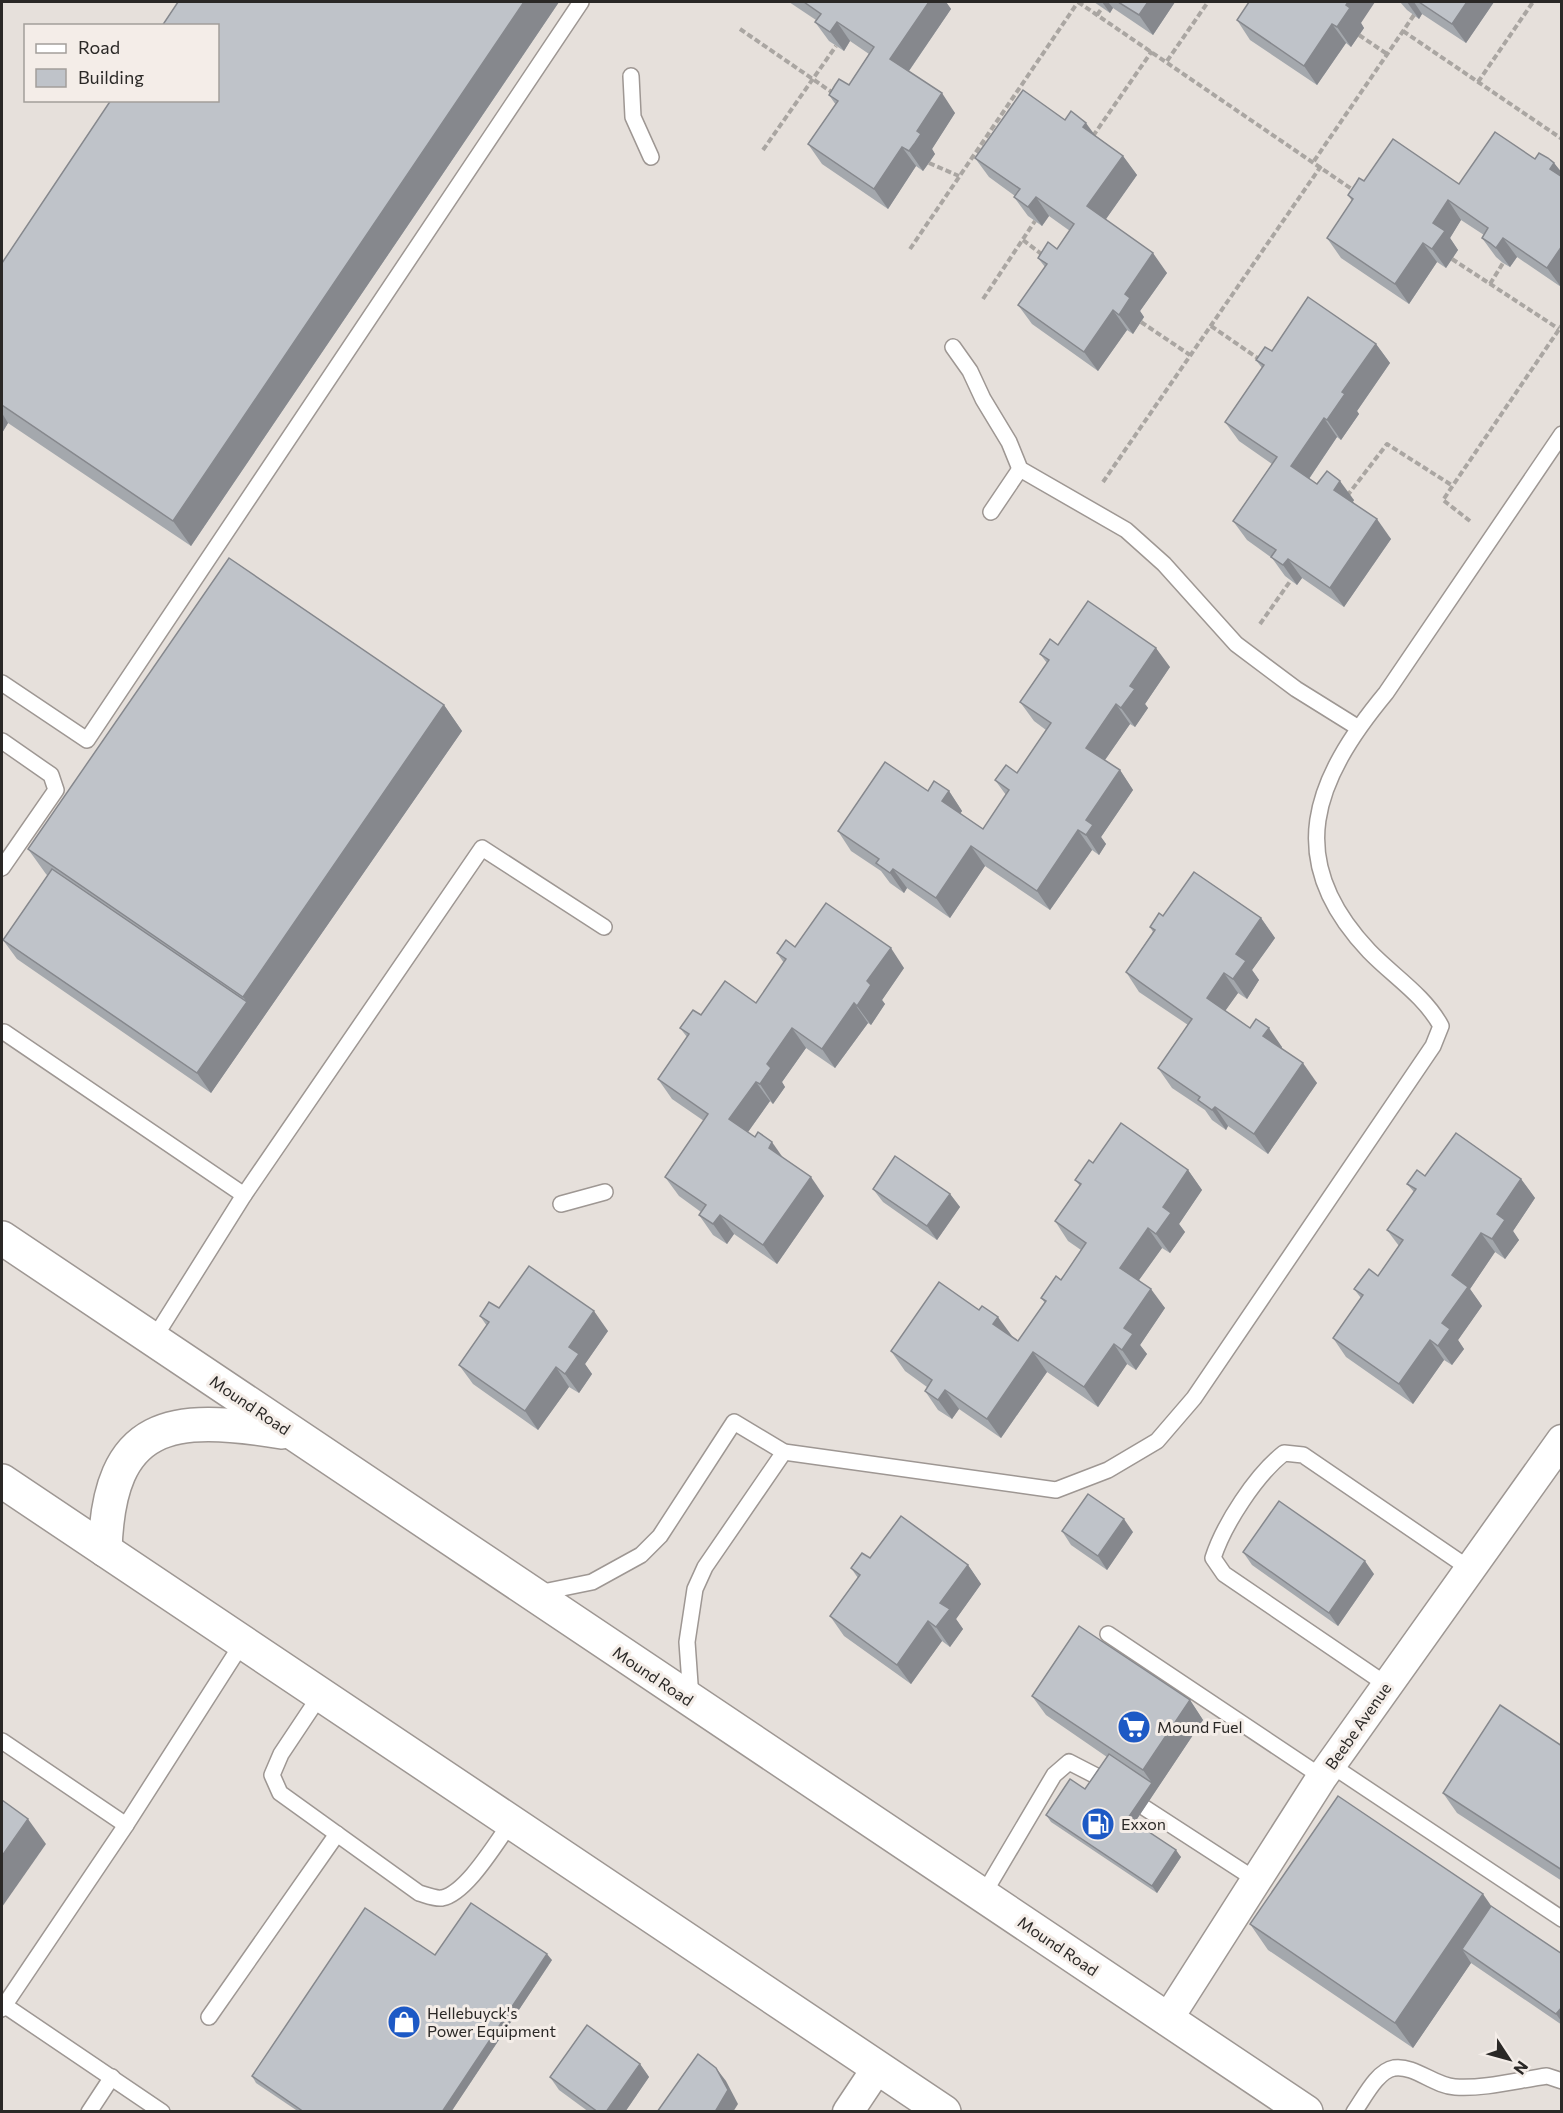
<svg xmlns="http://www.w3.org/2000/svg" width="1563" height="2113" font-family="Commissioner,sans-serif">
<rect width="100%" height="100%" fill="#e6e0db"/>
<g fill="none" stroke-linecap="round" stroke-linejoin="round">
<defs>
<g id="lane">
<polyline points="631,76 633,117 651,157"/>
<polyline points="953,347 970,371 983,399 1009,442 1020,469 1126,530 1164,564 1236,644 1296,689 1357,727"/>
<polyline points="991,512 1020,469"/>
<polyline points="2,683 87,740 581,2"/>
<polyline points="2,741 51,775 56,790 2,868"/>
<polyline points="4,1032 244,1195"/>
<polyline points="561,1204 605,1192"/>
<polyline points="153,1340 244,1195 482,848 604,927"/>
<path d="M538 1593 592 1582 641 1555 660 1536 734 1422 784 1452 1056 1490 1108 1470 1157 1441 1194 1398 1433 1046 1441 1026C1424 995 1393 976 1369 951 1282 859 1314 780 1386 693L1562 434"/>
<polyline points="1108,1634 1322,1777"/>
<path d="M1387 1685 1224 1574 1213 1558C1224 1524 1256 1475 1284 1453L1303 1455 1470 1569"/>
<path d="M321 1694 281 1754 272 1775 280 1793 419 1893C426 1895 435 1899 442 1898 467 1893 497 1841 512 1821"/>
<polyline points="691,1698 687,1642 695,1589 705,1567 784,1452"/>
<polyline points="2,1741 126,1825"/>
<polyline points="1331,1765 1562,1919"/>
<polyline points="1145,1808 1256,1880"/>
<polyline points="983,1895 1054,1775 1069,1762 1102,1779"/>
<polyline points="4,2005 162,2112"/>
<polyline points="2,2009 126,1825 243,1642"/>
<polyline points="209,2017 337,1834"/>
<polyline points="89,2112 112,2077"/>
<path d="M1354 2112C1364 2098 1377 2071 1394 2068 1415 2065 1434 2086 1455 2087 1485 2089 1518 2080 1547 2076L1562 2081"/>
</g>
<g id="street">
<polyline points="1167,2020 1322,1777 1562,1440"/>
<polyline points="848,2112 878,2067"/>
</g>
<g id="secondary">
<polyline points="2,1238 1306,2112"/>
<polyline points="2,1481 944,2112"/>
<path d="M105 1550C109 1420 171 1414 282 1432"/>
</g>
</defs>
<use href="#lane" stroke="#9e9793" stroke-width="18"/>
<use href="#street" stroke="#9e9793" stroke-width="33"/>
<use href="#secondary" stroke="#9e9793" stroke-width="36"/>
<g stroke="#aaa6a2" stroke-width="4" stroke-dasharray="6 3" stroke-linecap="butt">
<polyline points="1078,2 1356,192"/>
<polyline points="1097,15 1102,8"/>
<polyline points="740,29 833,93"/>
<polyline points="1403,31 1562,139"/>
<polyline points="1359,35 1387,54"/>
<polyline points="1167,61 1208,2"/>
<polyline points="1478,82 1533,2"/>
<polyline points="1093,136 1152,51"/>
<polyline points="763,150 836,46"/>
<polyline points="1314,161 1414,15"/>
<polyline points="929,163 959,176"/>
<polyline points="1023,240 1044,256"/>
<polyline points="910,249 1078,2"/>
<polyline points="1452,259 1559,329"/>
<polyline points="1490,284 1503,263"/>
<polyline points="983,299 1035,221"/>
<polyline points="1141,322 1190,355"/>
<polyline points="1211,326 1259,359"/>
<polyline points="1103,482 1321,166"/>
<polyline points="1347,496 1387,444 1453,486"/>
<polyline points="1470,521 1443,500 1562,325"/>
<polyline points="1260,624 1291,580"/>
</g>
<use href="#lane" stroke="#fff" stroke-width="15"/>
<use href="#street" stroke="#fff" stroke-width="30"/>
<use href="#secondary" stroke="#fff" stroke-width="33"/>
</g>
<g fill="#a4a8ad">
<polygon points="178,2 559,2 191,546 8,423 2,433 2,263"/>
<polygon points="789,2 946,2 951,9 909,71 955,113 932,149 935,154 929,163 923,171 916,166 888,209 822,164 808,144 836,105 829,95 849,85 869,54 850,41 844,51 829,41 815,22 816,20"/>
<polygon points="1094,2 1175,2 1153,35 1113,8 1110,13"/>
<polygon points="1400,2 1494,2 1466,43 1422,14 1419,19 1407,10"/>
<polygon points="1237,20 1361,23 1364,28 1351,47 1346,43 1317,85 1250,40"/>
<polygon points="1065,120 1096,136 1123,156 1137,175 1106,219 1167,273 1140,311 1144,317 1133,334 1127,330 1098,371 1032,324 1018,305 1045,267 1038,258 1057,249 1070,231 1049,216 1042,226 1028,216 1014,197 1015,196 989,177 975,158"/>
<polygon points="1535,159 1554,163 1562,173 1561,287 1517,257 1510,267 1503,263 1496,257 1482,238 1484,235 1461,220 1450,238 1458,250 1446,268 1437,262 1409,304 1341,258 1327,238 1352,201 1348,195 1364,181 1459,184"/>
<polygon points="1376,344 1390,363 1357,411 1359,414 1341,440 1337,437 1309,479 1317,484 1354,500 1353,502 1391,539 1344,607 1302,578 1297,585 1285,576 1272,558 1247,540 1233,521 1272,464 1239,441 1225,422 1262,368 1256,360 1272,351"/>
<polygon points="1058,645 1170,667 1145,704 1148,708 1135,727 1130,724 1105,760 1120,770 1133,790 1101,837 1106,844 1099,855 1092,850 1050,910 985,866 950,918 907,888 904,893 890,883 881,871 851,851 838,831 928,791 949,791 962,811 960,814 983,829 1006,795 995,780 1017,773 1046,730 1034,721 1020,702 1047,663 1040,654"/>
<polygon points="444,705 462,731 211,1093 17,959 3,940 48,876 46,874 28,849"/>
<polygon points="1163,916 1261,918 1275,938 1252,970 1259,980 1247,999 1238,993 1225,1011 1250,1028 1282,1047 1282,1049 1317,1083 1268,1154 1228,1126 1226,1130 1212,1120 1205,1110 1172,1088 1158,1068 1188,1025 1139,992 1126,972 1153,932 1150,927"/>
<polygon points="795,947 904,968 882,1000 885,1004 871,1025 868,1023 835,1068 806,1048 782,1082 785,1087 773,1104 770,1101 748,1132 782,1157 824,1196 777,1264 734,1234 727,1244 713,1235 699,1215 701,1212 679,1196 665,1177 704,1121 672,1099 658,1079 687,1037 680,1028 701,1015 756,1003 784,963 777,953"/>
<polygon points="1093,1163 1188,1170 1202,1190 1179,1224 1185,1232 1170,1253 1162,1248 1139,1280 1165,1308 1140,1345 1147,1354 1136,1370 1127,1364 1098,1407 1047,1372 1001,1438 959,1409 952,1419 938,1410 925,1391 927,1387 905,1371 891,1351 1012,1336 1018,1341 1045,1303 1041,1298 1061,1280 1081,1250 1068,1241 1055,1221 1080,1186 1075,1180"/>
<polygon points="1425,1176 1521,1179 1535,1198 1513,1231 1519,1240 1505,1259 1495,1252 1470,1289 1482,1306 1458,1340 1464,1349 1452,1365 1444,1360 1413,1404 1346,1357 1333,1338 1361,1298 1354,1289 1378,1276 1399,1246 1387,1230 1414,1192 1407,1184"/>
<polygon points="873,1189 950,1194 960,1207 937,1240 883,1202"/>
<polygon points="499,1308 608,1331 585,1364 592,1374 579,1393 569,1387 538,1430 473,1384 459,1365 487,1326 480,1316"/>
<polygon points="1062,1531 1133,1532 1107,1570 1071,1545"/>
<polygon points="1243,1552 1374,1574 1338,1626 1252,1565"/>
<polygon points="870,1558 968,1565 981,1584 956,1619 963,1629 950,1647 942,1641 911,1684 844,1636 830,1616 858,1578 851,1568"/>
<polygon points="1032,1696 1190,1700 1203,1720 1135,1822 1181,1857 1157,1893 1051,1822 1046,1815 1085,1789 1107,1757 1046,1715"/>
<polygon points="1562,1746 1562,1881 1457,1813 1443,1793"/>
<polygon points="1491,1906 1562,1954 1562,2025 1471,1963 1413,2048 1268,1950 1250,1924"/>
<polygon points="435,1955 552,1960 451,2112 299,2112 256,2083 252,2076"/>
<polygon points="640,2064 649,2077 625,2112 589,2112 559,2090 550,2077"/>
</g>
<g fill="#86888d">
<polygon points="524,2 559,2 191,546 173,521"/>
<polygon points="929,2 946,2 951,9 904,78 890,59"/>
<polygon points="1102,2 1108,2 1113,8 1110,13"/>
<polygon points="1148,2 1175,2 1153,35 1139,15"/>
<polygon points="1348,2 1375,2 1361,23 1364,28 1351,47 1337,27 1346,5"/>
<polygon points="1407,2 1414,2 1422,14 1419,19"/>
<polygon points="1467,2 1494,2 1466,43 1452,24"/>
<polygon points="837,22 850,41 844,51 830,32"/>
<polygon points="1332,24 1346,43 1317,85 1304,66"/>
<polygon points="942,93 955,113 932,149 935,154 923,171 909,151 917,131"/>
<polygon points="1086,123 1100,142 1083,127"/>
<polygon points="902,147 916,166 888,209 874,189"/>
<polygon points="1123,156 1137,175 1101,226 1087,206"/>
<polygon points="1554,163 1562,173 1562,185 1550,169"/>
<polygon points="1036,197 1049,216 1042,226 1028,207"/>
<polygon points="1448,200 1461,220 1450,238 1458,250 1446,268 1432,249 1433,223"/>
<polygon points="1503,238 1517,257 1510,267 1496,248"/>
<polygon points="1423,243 1437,262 1409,304 1395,284"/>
<polygon points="1562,246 1562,286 1561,287 1547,268"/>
<polygon points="1153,253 1167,273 1140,311 1144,317 1133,334 1119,315 1125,294"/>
<polygon points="1113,310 1127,330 1098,371 1084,352"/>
<polygon points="1376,344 1390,363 1357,411 1359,414 1341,440 1327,420 1342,392"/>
<polygon points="2,413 8,423 2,433"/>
<polygon points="1324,418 1337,437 1304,486 1291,466"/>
<polygon points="1340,481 1354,500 1348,509 1334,490"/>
<polygon points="1377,519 1391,539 1344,607 1330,588"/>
<polygon points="1288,559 1302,578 1297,585 1283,565"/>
<polygon points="1156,648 1170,667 1145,704 1148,708 1135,727 1121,708 1130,686"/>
<polygon points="1116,704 1130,724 1100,767 1086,748"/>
<polygon points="444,705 462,731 211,1093 197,1073 247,1002 243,997"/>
<polygon points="1120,770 1133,790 1101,837 1106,844 1099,855 1086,835 1086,820"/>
<polygon points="949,791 962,811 955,820 942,801"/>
<polygon points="1078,830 1092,850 1050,910 1037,891"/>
<polygon points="971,846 985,866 950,918 936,898"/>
<polygon points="893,869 907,888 904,893 890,873"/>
<polygon points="1261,918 1275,938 1252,970 1259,980 1247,999 1233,979 1236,954"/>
<polygon points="891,948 904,968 882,1000 885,1004 871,1025 857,1006 867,981"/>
<polygon points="1224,973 1238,993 1220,1018 1207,998"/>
<polygon points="854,1003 868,1023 835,1068 822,1049"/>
<polygon points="792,1028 806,1048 782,1082 785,1087 773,1104 760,1084 767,1064"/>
<polygon points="1269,1028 1282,1047 1277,1055 1263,1036"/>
<polygon points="1303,1063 1317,1083 1268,1154 1254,1134"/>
<polygon points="756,1082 770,1101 743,1139 729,1119"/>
<polygon points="1215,1107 1228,1126 1226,1130 1212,1110"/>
<polygon points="772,1142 786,1162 769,1148"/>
<polygon points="1188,1170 1202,1190 1179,1224 1185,1232 1170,1253 1156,1234 1163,1207"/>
<polygon points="811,1177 824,1196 777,1264 763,1245"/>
<polygon points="1521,1179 1535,1198 1513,1231 1519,1240 1505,1259 1492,1239 1497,1214"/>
<polygon points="950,1194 960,1207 937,1240 927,1226"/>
<polygon points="720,1215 734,1234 727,1244 713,1224"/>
<polygon points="1148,1228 1162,1248 1134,1287 1120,1268"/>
<polygon points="1481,1233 1495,1252 1470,1289 1482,1306 1458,1340 1464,1349 1452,1365 1438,1346 1452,1275"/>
<polygon points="1151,1289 1165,1308 1140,1345 1147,1354 1136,1370 1122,1350 1124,1328"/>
<polygon points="594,1311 608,1331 585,1364 592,1374 579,1393 565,1374 569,1347"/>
<polygon points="998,1317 1012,1336 1007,1344 993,1324"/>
<polygon points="1430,1340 1444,1360 1413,1404 1399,1384"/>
<polygon points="1114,1344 1127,1364 1098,1407 1084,1387"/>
<polygon points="1033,1352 1047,1372 1001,1438 987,1419"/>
<polygon points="556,1367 569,1387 538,1430 525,1411"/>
<polygon points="945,1390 959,1409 952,1419 938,1400"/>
<polygon points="1124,1519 1133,1532 1107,1570 1098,1556"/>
<polygon points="1365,1561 1374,1574 1338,1626 1329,1613"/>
<polygon points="968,1565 981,1584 956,1619 963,1629 950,1647 936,1627 940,1603"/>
<polygon points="928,1621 942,1641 911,1684 897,1665"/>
<polygon points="1190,1700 1203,1720 1133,1825 1128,1818 1152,1783 1143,1770"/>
<polygon points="28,1819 46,1844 2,1907 2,1856"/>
<polygon points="1176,1850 1181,1857 1157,1893 1152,1886"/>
<polygon points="1483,1894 1501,1920 1462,1949 1471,1963 1413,2048 1395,2023"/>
<polygon points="547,1954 552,1960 451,2112 442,2112"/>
<polygon points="1562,2007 1562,2022 1556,2014"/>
<polygon points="640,2064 649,2077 625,2112 606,2112"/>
<polygon points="716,2068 726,2081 738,2104 733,2112 715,2112"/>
</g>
<g fill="#bfc3c9" stroke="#86888d" stroke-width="1.5">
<polygon points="178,2 524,2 173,521 2,405 2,263 111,100 218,100 218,26 162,26"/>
<polygon points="804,2 929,2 890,59 942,93 917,131 921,134 915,143 909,151 902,147 874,189 808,144 838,101 829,95 835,85 839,79 849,85 874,47 837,22 830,32 815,22 821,14"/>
<polygon points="1118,2 1148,2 1139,15"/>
<polygon points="1249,2 1348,2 1346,5 1350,8 1337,27 1332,24 1304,66 1237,20"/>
<polygon points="1419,2 1467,2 1452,24"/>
<polygon points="1023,90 1065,120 1071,111 1086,123 1083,127 1123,156 1087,206 1153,253 1125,294 1130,298 1119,315 1113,310 1084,352 1018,305 1047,264 1038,258 1048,242 1057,249 1074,224 1036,197 1028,207 1014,197 1020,189 975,158"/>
<polygon points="1495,132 1535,159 1539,153 1548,158 1554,163 1550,169 1562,177 1562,246 1547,268 1503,238 1496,248 1490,243 1482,238 1488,228 1448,200 1433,223 1445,231 1432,249 1423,243 1395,284 1327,238 1353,199 1348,195 1356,183 1359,178 1364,181 1393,139 1459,184"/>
<polygon points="1308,297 1376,344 1342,392 1345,394 1327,420 1324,418 1291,466 1317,484 1327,471 1340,481 1334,490 1377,519 1330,588 1288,559 1283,565 1271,557 1276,550 1233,521 1277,457 1225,422 1264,365 1256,360 1265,347 1272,351"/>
<polygon points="229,558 444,705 243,997 28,849"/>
<polygon points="1088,601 1156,648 1130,686 1135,689 1121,708 1116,704 1086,748 1120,770 1086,820 1093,825 1086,835 1078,830 1037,891 971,846 936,898 893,869 890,873 876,863 879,859 838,831 885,762 928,791 934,781 949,791 942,801 983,829 1009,790 995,780 1006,765 1017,773 1051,723 1020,702 1049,660 1040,654 1050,639 1058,645"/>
<polygon points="52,869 247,1002 197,1073 3,940"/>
<polygon points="1194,872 1261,918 1236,954 1246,961 1233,979 1224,973 1207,998 1250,1028 1256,1019 1269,1028 1263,1036 1303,1063 1254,1134 1215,1107 1212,1110 1198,1100 1200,1097 1158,1068 1192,1019 1126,972 1155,930 1150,927 1159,913 1163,916"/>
<polygon points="826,903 891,948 867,981 871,985 857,1006 854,1003 822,1049 792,1028 767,1064 771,1068 760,1084 756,1082 729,1119 755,1137 758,1132 772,1142 769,1148 811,1177 763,1245 720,1215 713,1224 699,1215 706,1205 665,1177 708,1114 658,1079 689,1034 680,1028 693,1010 701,1015 725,981 756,1003 786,959 777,953 786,940 795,947"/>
<polygon points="1121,1123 1188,1170 1163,1207 1171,1213 1156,1234 1148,1228 1120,1268 1151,1289 1124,1328 1133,1334 1122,1350 1114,1344 1084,1387 1033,1352 987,1419 945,1390 938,1400 925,1391 932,1380 891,1351 939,1282 979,1310 982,1306 998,1317 993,1324 1018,1341 1046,1301 1041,1298 1056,1276 1061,1280 1086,1243 1055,1221 1081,1184 1075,1180 1089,1160 1093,1163"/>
<polygon points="1456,1133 1521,1179 1497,1214 1505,1220 1492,1239 1481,1233 1452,1275 1468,1287 1442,1323 1450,1329 1438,1346 1430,1340 1399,1384 1333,1338 1363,1295 1354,1289 1369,1269 1378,1276 1403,1240 1387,1230 1416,1189 1407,1184 1417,1170 1425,1176"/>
<polygon points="895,1156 950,1194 927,1226 873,1189"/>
<polygon points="529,1266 594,1311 569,1347 579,1354 565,1374 556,1367 525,1411 459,1365 489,1322 480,1316 489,1302 499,1308"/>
<polygon points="1088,1494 1124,1519 1098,1556 1062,1531"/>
<polygon points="1279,1501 1365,1561 1329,1613 1243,1552"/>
<polygon points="901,1516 968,1565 940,1603 950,1609 936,1627 928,1621 897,1665 830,1616 860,1575 851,1568 862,1553 870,1558"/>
<polygon points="1079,1626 1190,1700 1143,1770 1032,1696"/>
<polygon points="1500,1705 1562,1746 1562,1870 1443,1793"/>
<polygon points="1109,1754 1152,1783 1128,1818 1176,1850 1152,1886 1046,1815 1070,1779 1085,1789"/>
<polygon points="1338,1796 1483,1894 1395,2023 1250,1924"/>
<polygon points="2,1800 28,1819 2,1856"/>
<polygon points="471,1903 547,1954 442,2112 304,2112 252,2076 365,1908 435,1955"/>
<polygon points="1491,1906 1562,1954 1562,2007 1556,2014 1462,1949"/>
<polygon points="587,2025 640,2064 606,2112 598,2112 550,2077"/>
<polygon points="698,2054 716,2068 728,2090 715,2112 657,2112"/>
</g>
<defs>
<symbol id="supermarket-disc" viewBox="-11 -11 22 22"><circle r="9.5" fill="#1d59c5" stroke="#f4ede8"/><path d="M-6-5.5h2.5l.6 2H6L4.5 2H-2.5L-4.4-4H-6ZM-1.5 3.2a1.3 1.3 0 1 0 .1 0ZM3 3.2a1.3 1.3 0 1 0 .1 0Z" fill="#fff"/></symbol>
<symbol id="fuel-disc" viewBox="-11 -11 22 22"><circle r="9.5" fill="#1d59c5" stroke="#f4ede8"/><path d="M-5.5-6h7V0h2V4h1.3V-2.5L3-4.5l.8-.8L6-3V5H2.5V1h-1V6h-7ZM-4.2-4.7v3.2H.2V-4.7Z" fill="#fff"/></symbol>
<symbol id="shop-disc" viewBox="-11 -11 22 22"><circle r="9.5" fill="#1d59c5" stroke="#f4ede8"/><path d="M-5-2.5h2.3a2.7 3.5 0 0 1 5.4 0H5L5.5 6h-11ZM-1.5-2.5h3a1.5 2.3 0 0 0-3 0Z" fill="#fff"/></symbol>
</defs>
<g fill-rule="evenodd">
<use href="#supermarket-disc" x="1115" y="1708" width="38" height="38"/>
<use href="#fuel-disc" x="1079" y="1805" width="38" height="38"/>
<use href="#shop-disc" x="385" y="2003" width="38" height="38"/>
</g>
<g text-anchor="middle" stroke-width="6" stroke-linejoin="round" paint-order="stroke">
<g font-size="16" fill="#2a2826" stroke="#f4ede8">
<text transform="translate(250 1405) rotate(34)" y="6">Mound Road</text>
<text transform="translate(653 1676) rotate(34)" y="6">Mound Road</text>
<text transform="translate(1358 1726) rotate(-55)" y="6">Beebe Avenue</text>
<text transform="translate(1058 1946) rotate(34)" y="6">Mound Road</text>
</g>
<g font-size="16" fill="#2a2826" stroke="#f4ede8" text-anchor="start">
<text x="1157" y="1733">Mound Fuel</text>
<text x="1121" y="1830">Exxon</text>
<text x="427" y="2019">Hellebuyck's<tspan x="427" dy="18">Power Equipment</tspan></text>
</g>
</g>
<rect width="1563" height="2113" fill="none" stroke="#2a2826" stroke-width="6"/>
<rect x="24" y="24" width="195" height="78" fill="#f4ede8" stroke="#a39e9a" stroke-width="1.5"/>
<rect x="36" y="44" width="30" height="9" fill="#ffffff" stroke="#a39e9a" stroke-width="1.5"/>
<text x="78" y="54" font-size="18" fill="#2a2826">Road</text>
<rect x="36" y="69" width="30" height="18" fill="#bfc3c9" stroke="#a39e9a" stroke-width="1.5"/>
<text x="78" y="84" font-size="18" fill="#2a2826">Building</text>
<g transform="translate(1509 2059) rotate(126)" stroke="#f4ede8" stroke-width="4.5" paint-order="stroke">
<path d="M0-4.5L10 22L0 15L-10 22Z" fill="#2a2826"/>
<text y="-9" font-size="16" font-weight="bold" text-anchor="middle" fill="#2a2826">N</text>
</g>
</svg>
